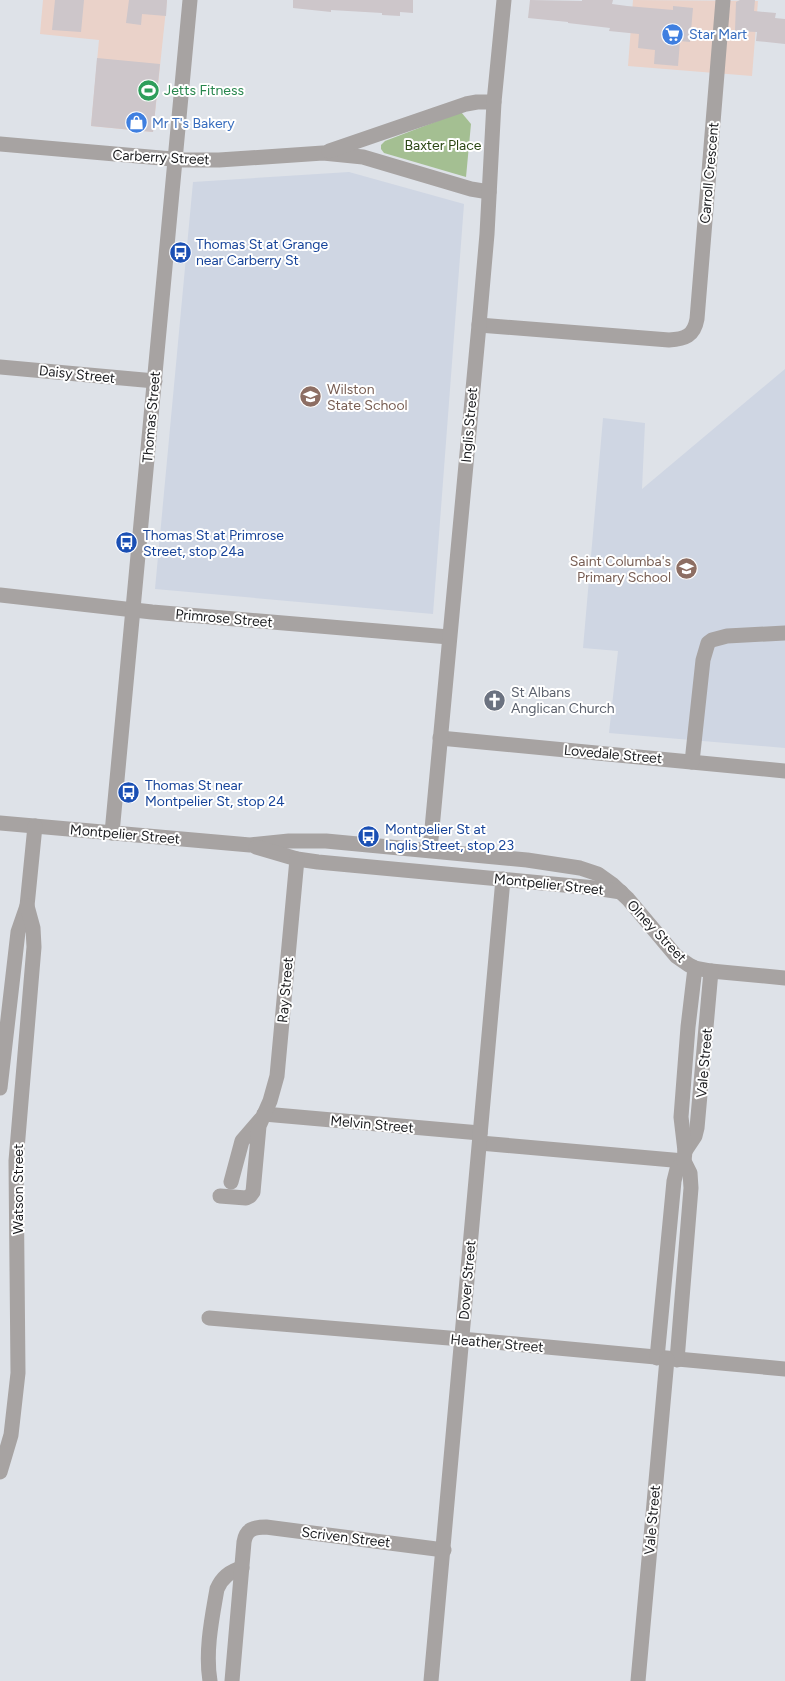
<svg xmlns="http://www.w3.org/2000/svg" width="785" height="1681" font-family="Figtree,sans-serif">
<rect width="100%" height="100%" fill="#dee2e8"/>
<g fill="#ead2c9">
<polygon points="43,0 167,0 153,132 91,126 99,40 40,34"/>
<polygon points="633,0 758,1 752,76 628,66"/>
</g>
<g fill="#cfd6e3">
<polygon points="349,172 464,204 433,614 155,589 193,182"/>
<polygon points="785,369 785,748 609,733 618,651 583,648 603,418 645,423 642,489"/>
</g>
<polygon fill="#a4bf92" points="461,112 471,124 466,177 384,153 381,149 381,145 385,141"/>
<g fill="#cdc6ca">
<polygon points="55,0 84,0 81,32 52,30"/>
<polygon points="129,0 167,0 166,16 142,14 141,25 126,23"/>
<polygon points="293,0 413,0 413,13 400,12 400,16 382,15 382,13 331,10 331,12 293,8"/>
<polygon points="530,0 582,1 582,0 613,0 612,4 627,6 673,10 673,6 693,8 690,42 680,41 678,66 654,64 655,50 638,48 639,34 609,31 610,28 568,23 568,22 528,18"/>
<polygon points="740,0 755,0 754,11 776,13 775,18 785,19 785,44 756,41 757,32 735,31 736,2"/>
<polygon points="97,58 160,64 153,132 91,126"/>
</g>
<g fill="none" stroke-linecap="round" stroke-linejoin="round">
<g stroke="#a7a3a2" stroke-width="15">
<polyline points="0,144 184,160 219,160 323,153 363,157 471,189 489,192"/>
<polyline points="329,151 466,104 477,102 494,102"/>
<path d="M479 325 669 340C685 339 694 336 697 319L723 0"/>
<polyline points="0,367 155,381"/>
<polyline points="0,595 152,612 449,637"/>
<polyline points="440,738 785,771"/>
<polyline points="692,762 703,660 708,643 712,640 727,636 785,633"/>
<polyline points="0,823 250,845 289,841 326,841 527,860 580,868 598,874 612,884 628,899 676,956 689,965 695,968 711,971 785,978"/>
<polyline points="112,833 190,0"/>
<polyline points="256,847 297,859 318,862 595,888 621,892"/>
<polyline points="430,850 479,325 487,234 494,102 504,0"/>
<polyline points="0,1088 18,932 27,906 35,826"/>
<polyline points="264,1114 480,1133"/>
<polyline points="480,1143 684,1161"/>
<polyline points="685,1151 695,1136 697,1128 711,971"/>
<polyline points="231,1182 242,1141 261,1119"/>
<polyline points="220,1196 246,1198 250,1196 253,1192 259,1126 270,1101 277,1076 297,859"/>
<polyline points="209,1318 461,1339 785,1369"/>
<polyline points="657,1358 674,1181 677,1169 684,1161"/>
<polyline points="677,1360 691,1188 690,1173 684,1161 685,1151 681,1117 688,1027 695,968"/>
<polyline points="0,1472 11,1435 18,1373 16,1161 34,947 33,928 27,906"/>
<path d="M210 1681C205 1651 212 1618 217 1589 222 1577 230 1571 242 1568"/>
<path d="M232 1681 244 1542C246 1529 254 1527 266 1527L444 1550"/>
<polyline points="431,1681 503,879"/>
<polyline points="638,1681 667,1359"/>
</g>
</g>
<defs>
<symbol id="supermarket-disc" viewBox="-11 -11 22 22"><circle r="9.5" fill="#3f7fe0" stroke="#fff"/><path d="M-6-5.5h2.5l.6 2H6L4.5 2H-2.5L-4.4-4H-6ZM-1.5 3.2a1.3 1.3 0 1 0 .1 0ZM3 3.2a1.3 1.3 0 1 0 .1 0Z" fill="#fff"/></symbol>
<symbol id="stadium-disc" viewBox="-11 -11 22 22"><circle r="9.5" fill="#2e9e5b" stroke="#fff"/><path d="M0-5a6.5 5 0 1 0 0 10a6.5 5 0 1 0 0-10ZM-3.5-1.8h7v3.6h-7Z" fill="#fff"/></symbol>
<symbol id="shop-disc" viewBox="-11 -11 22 22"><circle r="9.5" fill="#3f7fe0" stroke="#fff"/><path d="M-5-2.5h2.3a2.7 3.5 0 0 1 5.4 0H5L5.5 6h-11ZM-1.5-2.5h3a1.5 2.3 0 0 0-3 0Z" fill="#fff"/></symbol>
<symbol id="bus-disc" viewBox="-11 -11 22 22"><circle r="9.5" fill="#1a4fb4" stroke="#fff"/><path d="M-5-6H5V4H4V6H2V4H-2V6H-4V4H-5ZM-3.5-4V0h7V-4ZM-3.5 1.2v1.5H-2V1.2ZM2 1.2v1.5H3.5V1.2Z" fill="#fff"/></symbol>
<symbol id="school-disc" viewBox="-11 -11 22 22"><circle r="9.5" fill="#8d6e63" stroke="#fff"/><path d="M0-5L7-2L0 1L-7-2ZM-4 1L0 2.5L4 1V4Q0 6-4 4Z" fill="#fff"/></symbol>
<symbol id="church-disc" viewBox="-11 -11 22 22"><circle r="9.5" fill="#6b7280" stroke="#fff"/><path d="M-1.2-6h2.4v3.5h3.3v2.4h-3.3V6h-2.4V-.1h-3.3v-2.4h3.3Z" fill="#fff"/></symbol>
</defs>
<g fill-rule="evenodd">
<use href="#supermarket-disc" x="660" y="22" width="25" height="25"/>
<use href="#stadium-disc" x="136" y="78" width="25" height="25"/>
<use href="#shop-disc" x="124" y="110" width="25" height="25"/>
<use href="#bus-disc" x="168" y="240" width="25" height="25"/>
<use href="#school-disc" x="298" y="384" width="25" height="25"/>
<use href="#bus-disc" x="114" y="530" width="25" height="25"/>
<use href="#school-disc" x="674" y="556" width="25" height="25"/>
<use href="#church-disc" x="482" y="688" width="25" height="25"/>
<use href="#bus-disc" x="116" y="780" width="25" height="25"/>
<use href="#bus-disc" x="356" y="824" width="25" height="25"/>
</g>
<g text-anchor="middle" stroke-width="4" stroke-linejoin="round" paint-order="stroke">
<g font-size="14" fill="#366cbe" stroke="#fff" text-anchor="start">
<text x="689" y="39">Star Mart</text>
<text x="152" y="128">Mr T's Bakery</text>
</g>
<g font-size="14" fill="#27864d" stroke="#fff" text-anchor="start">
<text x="164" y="95">Jetts Fitness</text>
</g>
<g font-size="14" fill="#2c4716" stroke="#fff">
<text x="443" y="150">Baxter Place</text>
</g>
<g font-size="14" fill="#1a1b1e" stroke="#fff">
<text transform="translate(161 157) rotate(3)" y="5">Carberry Street</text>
<text transform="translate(709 173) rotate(-85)" y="5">Carroll Crescent</text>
<text transform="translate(77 374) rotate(6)" y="5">Daisy Street</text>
<text transform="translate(151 417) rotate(-85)" y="5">Thomas Street</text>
<text transform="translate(469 425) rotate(-85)" y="5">Inglis Street</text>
<text transform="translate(224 618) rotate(5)" y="5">Primrose Street</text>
<text transform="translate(613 754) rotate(5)" y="5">Lovedale Street</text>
<text transform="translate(125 834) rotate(5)" y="5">Montpelier Street</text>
<text transform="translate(549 884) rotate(6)" y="5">Montpelier Street</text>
<text transform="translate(657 931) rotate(47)" y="5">Olney Street</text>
<text transform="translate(285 990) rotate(-85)" y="5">Ray Street</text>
<text transform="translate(704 1063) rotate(-85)" y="5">Vale Street</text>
<text transform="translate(372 1124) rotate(5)" y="5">Melvin Street</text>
<text transform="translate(18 1189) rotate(-90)" y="5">Watson Street</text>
<text transform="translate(467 1280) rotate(-85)" y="5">Dover Street</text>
<text transform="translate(497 1343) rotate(5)" y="5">Heather Street</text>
<text transform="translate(652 1520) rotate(-85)" y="5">Vale Street</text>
<text transform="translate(346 1537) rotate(7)" y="5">Scriven Street</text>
</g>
<g font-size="14" fill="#164399" stroke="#fff" text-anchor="start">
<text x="196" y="249">Thomas St at Grange<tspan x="196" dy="16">near Carberry St</tspan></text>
<text x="143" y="540">Thomas St at Primrose<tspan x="143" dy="16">Street, stop 24a</tspan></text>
<text x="145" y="790">Thomas St near<tspan x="145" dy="16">Montpelier St, stop 24</tspan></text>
<text x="385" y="834">Montpelier St at<tspan x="385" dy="16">Inglis Street, stop 23</tspan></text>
</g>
<g font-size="14" fill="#785e54" stroke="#fff" text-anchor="start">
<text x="327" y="394">Wilston<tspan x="327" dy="16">State School</tspan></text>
<text x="671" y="566" text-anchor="end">Saint Columba's<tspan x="671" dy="16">Primary School</tspan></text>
</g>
<g font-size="14" fill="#5b616d" stroke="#fff" text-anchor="start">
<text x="511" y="697">St Albans<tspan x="511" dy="16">Anglican Church</tspan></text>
</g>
</g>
</svg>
